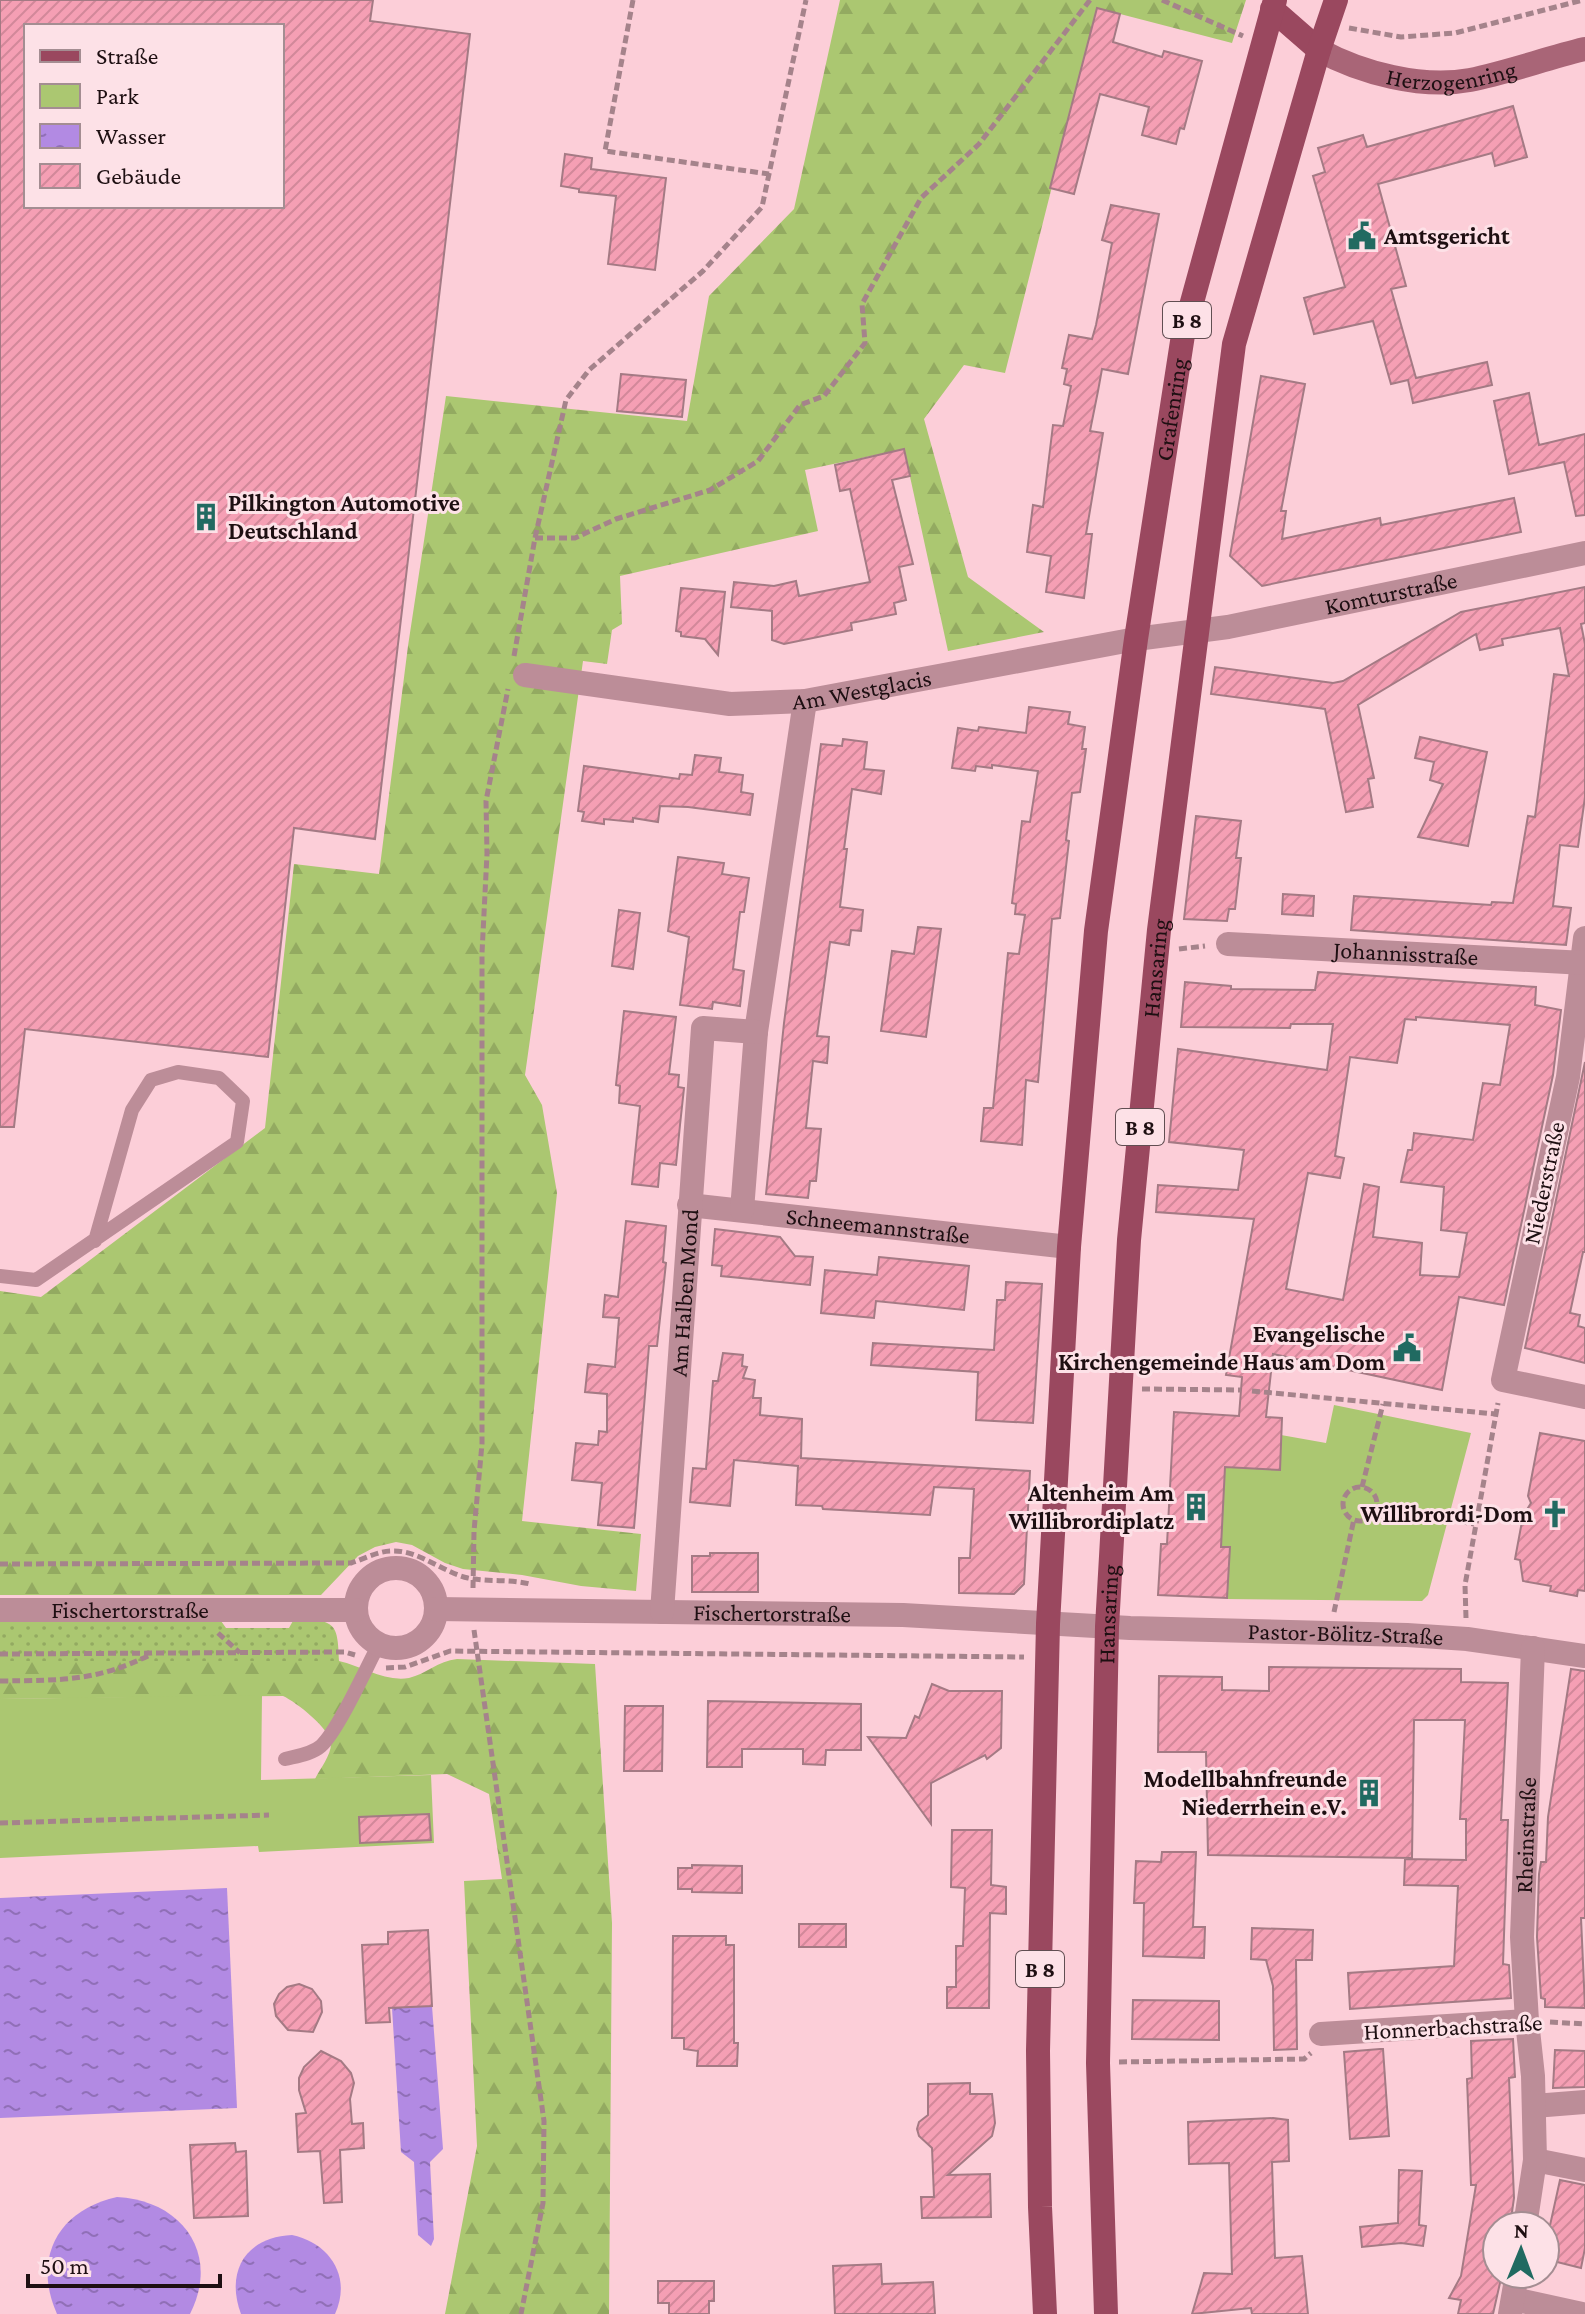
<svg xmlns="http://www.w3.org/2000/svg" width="1585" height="2314" font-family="'Crimson Pro',serif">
<defs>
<pattern id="grass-dots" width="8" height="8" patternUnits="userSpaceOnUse" patternTransform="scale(2)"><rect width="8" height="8" fill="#abc771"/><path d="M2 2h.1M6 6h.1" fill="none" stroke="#93aa61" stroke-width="1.8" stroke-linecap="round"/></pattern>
<pattern id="forest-firs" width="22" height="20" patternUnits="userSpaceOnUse" patternTransform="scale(2)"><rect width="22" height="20" fill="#abc771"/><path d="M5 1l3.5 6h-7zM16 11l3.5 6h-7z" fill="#93aa61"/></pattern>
<pattern id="water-ripples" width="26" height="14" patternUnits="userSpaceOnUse" patternTransform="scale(2)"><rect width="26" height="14" fill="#b28ae3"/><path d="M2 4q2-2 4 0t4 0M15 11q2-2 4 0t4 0" fill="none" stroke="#906fb7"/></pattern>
<pattern id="building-hatch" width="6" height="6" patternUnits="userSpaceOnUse" patternTransform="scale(2)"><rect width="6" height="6" fill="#f59fb4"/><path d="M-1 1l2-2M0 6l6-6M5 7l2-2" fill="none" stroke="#d2889a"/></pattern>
</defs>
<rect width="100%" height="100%" fill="#fcced8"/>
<path fill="url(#grass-dots)" d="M294 1619C334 1621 338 1620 339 1661H0V1621H221L226 1628H289Z"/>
<g fill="url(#forest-firs)">
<polygon points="840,0 1246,0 1232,43 1097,8 1005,373 964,365 924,419 968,577 1044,632 948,651 904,449 805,470 818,531 620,576 622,624 612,630 607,664 583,661 525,1075 542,1105 557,1193 522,1521 641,1534 636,1591 581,1586 522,1575 463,1569 445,1563 412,1545 396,1542 375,1547 358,1556 321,1595 0,1595 0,1291 41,1297 265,1128 294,864 379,874 408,646 446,396 687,421 709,296 794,209"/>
<path d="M457 1659 595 1664 612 1923 609 2314H445L477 2146 464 1881 502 1879 489 1794 447 1774 315 1779C320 1769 331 1755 331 1744 331 1729 296 1702 283 1696L0 1699V1661H339C362 1666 384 1682 409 1678 426 1674 438 1661 457 1659Z"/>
</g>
<g fill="#abc771">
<polygon points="1334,1405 1471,1433 1428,1595 1422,1601 1227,1599 1230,1547 1221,1547 1225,1467 1281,1435 1326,1443"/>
<polygon points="262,1695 261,1780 431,1775 434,1843 259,1852 258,1846 0,1858 0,1699"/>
</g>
<g fill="url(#water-ripples)">
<polygon points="227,1888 237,2108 0,2118 0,1898"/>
<polygon points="432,2006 443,2149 430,2162 434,2239 431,2246 418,2235 414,2162 401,2152 392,2008"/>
<path d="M117 2197C181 2200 221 2253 190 2314H57C32 2258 58 2210 117 2197Z"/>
<path d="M292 2235C330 2243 352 2277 335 2314H241C225 2271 246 2237 292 2235Z"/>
</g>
<g fill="url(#building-hatch)" stroke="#a47a84" stroke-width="2" fill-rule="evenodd">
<path d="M0 0H373L370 21 470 34 375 839 294 828 268 1057 25 1029 14 1127H0ZM26 26H282V206H26Z"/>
<polygon points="1097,8 1120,14 1113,42 1162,57 1164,51 1202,61 1184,129 1180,128 1176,144 1142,135 1149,107 1100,94 1074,194 1050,188"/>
<polygon points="1513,106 1527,157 1495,166 1492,153 1378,184 1406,286 1391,289 1416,378 1487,362 1492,385 1413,403 1408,380 1391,384 1373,321 1314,334 1304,298 1345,287 1313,176 1325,172 1318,148 1363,135 1367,147"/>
<polygon points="565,154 592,158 591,169 666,178 655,270 608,264 616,196 579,192 579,189 561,186"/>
<polygon points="1111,205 1159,214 1128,374 1102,369 1098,391 1090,431 1103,433 1086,534 1092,534 1084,598 1046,592 1051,556 1027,552 1033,505 1043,507 1053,425 1063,426 1071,386 1064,384 1067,369 1062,368 1069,335 1092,339 1096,325 1112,243 1102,240"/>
<polygon points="621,374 686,380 682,417 617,411"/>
<polygon points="1261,376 1305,384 1281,511 1286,511 1282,539 1380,518 1381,525 1514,498 1521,532 1262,586 1230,556"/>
<polygon points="1529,393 1539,445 1585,434 1585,515 1576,516 1564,462 1509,474 1494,401"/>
<polygon points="904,449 910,476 892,480 913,564 899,567 906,600 894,603 896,614 851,623 852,630 784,644 772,640 772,611 731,607 734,582 774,586 796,581 799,596 870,582 850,489 840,491 835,465"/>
<polygon points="1585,587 1585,623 1581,624 1585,644 1585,797 1578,847 1560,845 1553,906 1571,908 1566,945 1351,930 1354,896 1491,905 1492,902 1513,903 1528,816 1535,817 1554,674 1569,676 1560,628 1502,639 1503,645 1480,650 1476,634 1358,705 1374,778 1368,779 1373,807 1346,812 1325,709 1211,694 1215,667 1333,683 1343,681 1461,612"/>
<polygon points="681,588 725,592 718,655 705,639 681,636 681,632 676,631"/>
<polygon points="1029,707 1070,712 1068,724 1085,727 1082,749 1086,749 1080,792 1072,793 1066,840 1069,841 1060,918 1052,919 1038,1082 1026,1080 1022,1145 981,1141 984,1108 993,1108 1008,953 1019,954 1025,915 1015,914 1016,904 1012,903 1022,821 1030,822 1038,771 992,765 992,768 976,766 975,771 952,768 958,728 978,731 979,727 1026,733"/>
<polygon points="1420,737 1487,752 1468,846 1418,837 1443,784 1430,780 1434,762 1415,758"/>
<polygon points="843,739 867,742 864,769 884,771 881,794 852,789 844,849 847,849 840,907 863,910 861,931 851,930 849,945 830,942 817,1036 829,1037 827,1063 813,1061 806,1128 821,1129 816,1181 810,1181 808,1198 766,1194 784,1023 821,744 842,746"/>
<polygon points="695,755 721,758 719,772 743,775 741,792 753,794 750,815 688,807 660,806 658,822 633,818 633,822 604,819 604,824 582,821 584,812 578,811 584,766 679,779 680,774 692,775"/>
<polygon points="1196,816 1241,821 1236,858 1241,858 1235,909 1229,909 1227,921 1184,919"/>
<polygon points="678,857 724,863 722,874 749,878 744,912 740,912 733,969 744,971 740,1006 713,1002 712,1009 680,1005 689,937 668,931"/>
<polygon points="1283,894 1314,896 1313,916 1282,914"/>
<polygon points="619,910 640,913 633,969 612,966"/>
<polygon points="918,927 941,929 926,1037 881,1031 892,951 914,954"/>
<path d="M1318 972 1536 987 1535 1005 1561 1010 1553 1075 1504 1305 1459 1297 1442 1390 1273 1354 1266 1417 1282 1418 1280 1470 1225 1467 1221 1547H1230L1227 1598 1158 1595 1161 1544H1167L1174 1412 1239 1416 1242 1377 1226 1375 1254 1219 1156 1212 1158 1185 1238 1190 1244 1150 1169 1142 1178 1049 1327 1070 1333 1024H1291L1290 1028 1181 1027 1185 982 1231 986V989L1315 990ZM1416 1017 1510 1025 1500 1085 1483 1083 1473 1140 1414 1133 1412 1150H1408L1401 1182 1444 1187 1441 1230 1467 1233 1459 1277 1420 1275 1422 1243 1373 1237 1379 1187 1364 1184 1343 1300 1286 1289 1308 1173 1340 1178 1344 1158 1335 1156 1350 1057 1397 1063 1405 1019 1416 1020Z"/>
<polygon points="624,1011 676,1017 669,1074 679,1075 678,1087 684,1088 680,1125 676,1165 660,1163 658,1187 632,1184 640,1106 619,1103 620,1086 616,1085"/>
<polygon points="1585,1062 1585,1252 1583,1252 1570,1313 1580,1315 1578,1326 1585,1328 1585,1363 1525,1348"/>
<polygon points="626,1221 666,1226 663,1262 666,1263 657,1346 649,1346 634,1528 598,1525 602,1483 572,1480 576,1443 598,1445 599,1431 607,1432 607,1394 585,1392 588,1364 615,1367 619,1318 603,1317 605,1295 618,1297"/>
<polygon points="715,1229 780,1237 795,1256 813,1257 810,1285 721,1276 722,1266 712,1265"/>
<polygon points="879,1257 969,1266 964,1310 876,1301 874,1318 821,1313 825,1270 877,1275"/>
<polygon points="1006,1282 1042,1284 1033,1423 976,1420 978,1372 871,1365 873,1343 994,1350 997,1300 1005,1300"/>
<polygon points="723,1353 743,1355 742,1366 747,1367 743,1378 755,1380 753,1398 761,1398 760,1415 802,1419 801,1458 1030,1471 1024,1584 1014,1594 959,1593 959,1558 970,1558 974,1489 934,1487 930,1515 823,1509 822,1506 796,1505 798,1466 734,1460 730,1506 690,1502 693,1468 706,1469 713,1381 718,1381"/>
<polygon points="1540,1433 1585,1441 1585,1591 1578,1590 1577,1596 1550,1591 1551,1586 1523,1581 1520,1560 1515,1559 1523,1516 1531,1503 1528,1496"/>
<polygon points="710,1553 758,1553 758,1592 692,1592 692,1556 710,1556"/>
<polygon points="1269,1667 1461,1669 1461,1682 1508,1683 1501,1820 1508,1820 1503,1964 1509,1965 1511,1998 1350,2009 1348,1973 1454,1966 1458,1886 1404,1885 1405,1859 1466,1860 1466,1819 1460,1819 1465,1720 1414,1720 1412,1858 1208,1855 1206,1752 1158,1752 1159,1676 1222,1677 1222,1690 1269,1691"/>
<polygon points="1571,1669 1585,1671 1585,1918 1581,1918 1585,2008 1545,2007 1545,1999 1541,1998 1537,1937 1539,1874 1541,1862 1546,1862 1548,1817"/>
<polygon points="932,1684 949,1691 1002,1691 1001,1748 987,1759 985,1755 931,1783 931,1824 868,1737 906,1738 915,1716 919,1718"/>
<polygon points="708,1701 861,1704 861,1750 826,1750 825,1765 803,1764 803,1749 742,1749 742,1767 707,1767"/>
<polygon points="625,1706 663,1706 662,1771 624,1771"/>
<polygon points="429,1814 431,1840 360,1843 359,1817"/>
<polygon points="952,1830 992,1830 991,1885 1006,1887 1006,1914 990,1913 989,2008 947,2008 947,1987 956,1987 956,1946 963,1946 965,1888 951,1887"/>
<polygon points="1162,1852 1196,1852 1193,1927 1205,1927 1204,1958 1143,1956 1144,1903 1134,1903 1136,1861 1161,1862"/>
<polygon points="692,1865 742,1866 742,1893 692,1892 692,1889 678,1889 678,1868 692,1868"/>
<rect x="799" y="1924" width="47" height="23"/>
<polygon points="1252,1928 1313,1930 1312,1960 1296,1960 1297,2049 1274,2050 1273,1986 1266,1960 1251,1959"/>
<polygon points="428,1930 432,2006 389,2008 390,2022 366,2023 362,1945 388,1944 388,1932"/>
<polygon points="673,1936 726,1936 726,1945 734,1945 734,2043 738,2043 737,2066 697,2066 698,2051 684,2049 684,2038 672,2038"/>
<polygon points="299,1984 312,1989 321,2001 322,2012 313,2032 288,2030 276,2016 274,2004 279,1994 287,1987"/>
<polygon points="1133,2000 1219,2001 1219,2040 1132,2039"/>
<polygon points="1513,2039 1515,2077 1509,2078 1514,2198 1510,2226 1497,2226 1497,2274 1502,2274 1493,2314 1458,2314 1461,2300 1449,2298 1461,2276 1476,2185 1471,2185 1469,2131 1467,2079 1472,2078 1471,2041"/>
<polygon points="1380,2049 1383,2049 1389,2136 1350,2139 1344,2052"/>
<polygon points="1555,2050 1585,2051 1585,2087 1553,2088"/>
<polygon points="321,2051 341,2061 351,2073 354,2083 350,2099 352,2124 363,2123 364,2148 340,2150 342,2202 324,2203 320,2151 298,2152 296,2114 306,2113 299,2090 299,2078 304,2067"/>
<polygon points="970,2083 970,2094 992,2094 995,2123 992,2136 948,2175 990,2174 991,2217 922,2218 921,2197 934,2197 932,2148 919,2136 917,2129 919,2122 928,2115 928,2084"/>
<polygon points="1273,2118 1288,2120 1289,2161 1272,2162 1275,2258 1302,2256 1308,2314 1252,2314 1251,2308 1192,2314 1204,2273 1232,2274 1229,2163 1189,2164 1188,2122"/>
<polygon points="235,2143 236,2152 246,2151 248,2216 194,2218 190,2145"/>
<polygon points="1399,2170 1422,2171 1419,2225 1426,2226 1423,2246 1401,2243 1362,2247 1360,2227 1398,2223"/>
<polygon points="1560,2180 1585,2185 1585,2248 1581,2268 1545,2259 1545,2248"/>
<polygon points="881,2264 882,2284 933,2282 935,2314 835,2314 833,2266"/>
<polygon points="658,2281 714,2281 714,2301 709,2301 709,2314 669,2314 669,2303 658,2303"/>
</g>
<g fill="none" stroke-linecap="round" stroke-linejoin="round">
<g stroke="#a5838b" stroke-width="5" stroke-dasharray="8 4" stroke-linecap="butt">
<polyline points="633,0 605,151 769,174"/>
<polyline points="1162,0 1243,36"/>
<polyline points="1349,28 1401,37 1455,33 1583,0"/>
<polyline points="535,538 575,538 616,519 710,490 758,461 800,405 824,396 865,343 862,304 921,198 979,144 1090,0"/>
<polyline points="514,656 535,538 566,400 589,370 703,271 762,207 806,0"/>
<polyline points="1179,949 1205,946"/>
<polyline points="1142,1389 1241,1390"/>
<polyline points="1252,1391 1496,1414"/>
<polyline points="1362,1487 1383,1404"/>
<circle cx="1360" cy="1504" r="17"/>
<polyline points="1377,1506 1474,1524"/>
<path d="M0 1564 351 1563C364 1559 378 1551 392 1551 419 1550 442 1572 468 1578 488 1582 510 1579 530 1584"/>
<polyline points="473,1588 474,1531 482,1444 482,953 487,854 486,801 508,689"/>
<polyline points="1334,1612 1354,1519"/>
<polyline points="1466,1618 1465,1585 1498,1403"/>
<polyline points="474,1630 544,2121 543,2203 521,2314"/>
<polyline points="218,1633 240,1653"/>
<polyline points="0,1654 345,1652 355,1655"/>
<polyline points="386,1668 405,1667 450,1651 1024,1657"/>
<path d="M0 1681C62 1680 95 1682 152 1654"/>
<polyline points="0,1823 269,1815"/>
<polyline points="1550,2022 1585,2024"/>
<polyline points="1119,2062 1304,2059 1311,2053"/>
</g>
<g stroke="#bc8d98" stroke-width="14">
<polyline points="0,1276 36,1280 237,1142 243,1101 219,1078 178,1072 151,1080 132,1110 95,1241"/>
<path d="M285 1759C297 1756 312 1754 321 1746 339 1729 366 1668 379 1644"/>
</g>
<g stroke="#bc8d98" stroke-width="24">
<path id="s1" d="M525 675 730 704 805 701 1136 639 1228 627 1585 553"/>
<polyline points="1585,938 1568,1077 1503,1380 1585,1397"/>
<path id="s2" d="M1228 944 1585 963"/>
<path id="s3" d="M689 1205 1069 1247"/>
<polyline points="742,1210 756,1032 805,701"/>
<circle cx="396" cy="1608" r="40"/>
<path id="s4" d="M436 1609 903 1615 1130 1628 1407 1635 1467 1639 1585 1656"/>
<path id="s5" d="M0 1610H355"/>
<path id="s6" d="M662 1612 703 1028 756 1032"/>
<polyline points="1321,2034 1527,2021"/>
<polyline points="1534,2106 1585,2102"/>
<polyline points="1535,2160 1585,2170"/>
<path id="s7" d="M1525 2226 1535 2160 1533 2076 1527 2021 1522 1937 1533 1648"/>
<polyline points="1513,2299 1582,2314"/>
<polyline points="1510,2314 1517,2274"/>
</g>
<path stroke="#a96577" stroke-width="24" id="s8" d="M1319 50C1361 73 1422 89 1470 80 1509 72 1547 58 1585 49"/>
<g stroke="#9a485f" stroke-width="24">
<polyline points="1272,9 1319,50"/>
<path id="s9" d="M1045 2314 1040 2207 1038 2051 1048 1624 1069 1247 1096 931 1136 639 1183 335 1275 0"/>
<path id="s10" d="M1106 2314 1098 2063 1107 1627 1129 1240 1159 930 1234 344 1319 50 1336 0"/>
</g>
</g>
<defs>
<symbol id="civic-bare" viewBox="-9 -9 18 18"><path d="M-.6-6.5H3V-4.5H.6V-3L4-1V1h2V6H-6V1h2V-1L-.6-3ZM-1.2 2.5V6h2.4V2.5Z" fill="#216a61" stroke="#fde1e7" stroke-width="2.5" paint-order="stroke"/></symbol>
<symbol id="building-bare" viewBox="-9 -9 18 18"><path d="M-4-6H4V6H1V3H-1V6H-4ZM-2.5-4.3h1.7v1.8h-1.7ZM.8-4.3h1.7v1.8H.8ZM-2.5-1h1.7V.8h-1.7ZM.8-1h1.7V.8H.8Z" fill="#216a61" stroke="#fde1e7" stroke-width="2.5" paint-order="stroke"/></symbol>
<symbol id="church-bare" viewBox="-9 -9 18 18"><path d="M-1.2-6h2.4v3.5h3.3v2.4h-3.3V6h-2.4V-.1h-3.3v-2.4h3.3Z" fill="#216a61" stroke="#fde1e7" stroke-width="2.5" paint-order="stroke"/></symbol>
</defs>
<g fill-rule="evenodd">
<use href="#civic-bare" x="1342" y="216" width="40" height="40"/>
<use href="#building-bare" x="186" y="497" width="40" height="40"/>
<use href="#civic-bare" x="1387" y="1328" width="40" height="40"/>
<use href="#building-bare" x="1176" y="1487" width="40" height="40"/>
<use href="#church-bare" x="1535" y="1494" width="40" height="40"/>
<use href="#building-bare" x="1349" y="1773" width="40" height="40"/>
</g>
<g text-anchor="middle" stroke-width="6" stroke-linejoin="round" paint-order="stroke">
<g fill="#fde1e7" stroke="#614e52" stroke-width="2">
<rect x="1163" y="302" width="48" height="36" rx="6"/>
<rect x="1116" y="1109" width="48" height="36" rx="6"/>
<rect x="1016" y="1951" width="48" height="36" rx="6"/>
</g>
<g font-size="22" font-weight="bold" fill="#1e0f12">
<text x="1187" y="328">B 8</text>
<text x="1140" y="1135">B 8</text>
<text x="1040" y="1977">B 8</text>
</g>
<g font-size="24" fill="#1e0f12" stroke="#fde1e7">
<text dy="8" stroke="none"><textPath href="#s8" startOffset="138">Herzogenring</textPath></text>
<text dy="8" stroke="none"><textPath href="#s9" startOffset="1912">Grafenring</textPath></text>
<text dy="8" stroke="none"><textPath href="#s1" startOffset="878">Komturstraße</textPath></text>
<text dy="8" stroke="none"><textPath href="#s1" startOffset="340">Am Westglacis</textPath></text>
<text dy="8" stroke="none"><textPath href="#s2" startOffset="178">Johannisstraße</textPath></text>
<text dy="8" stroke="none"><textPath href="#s10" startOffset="1348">Hansaring</textPath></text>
<text transform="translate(1544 1183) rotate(-78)" y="8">Niederstraße</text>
<text dy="8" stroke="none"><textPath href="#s3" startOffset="190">Schneemannstraße</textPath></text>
<text dy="8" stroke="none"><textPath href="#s6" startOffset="320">Am Halben Mond</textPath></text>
<text dy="8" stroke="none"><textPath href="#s5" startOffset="130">Fischertorstraße</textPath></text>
<text dy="8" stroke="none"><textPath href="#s4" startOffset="336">Fischertorstraße</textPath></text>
<text dy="8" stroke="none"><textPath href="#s10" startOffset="700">Hansaring</textPath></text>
<text dy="8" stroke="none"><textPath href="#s4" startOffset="910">Pastor-Bölitz-Straße</textPath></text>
<text dy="8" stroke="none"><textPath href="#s7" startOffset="392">Rheinstraße</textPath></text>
<text transform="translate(1453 2027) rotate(-3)" y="8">Honnerbachstraße</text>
</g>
<g font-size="24" font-weight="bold" fill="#1e0f12" stroke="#fde1e7" text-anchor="end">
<text x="1384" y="244" text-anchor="start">Amtsgericht</text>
<text x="228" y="511" text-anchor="start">Pilkington Automotive<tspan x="228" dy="28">Deutschland</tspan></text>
<text x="1385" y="1342">Evangelische<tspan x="1385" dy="28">Kirchengemeinde Haus am Dom</tspan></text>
<text x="1174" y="1501">Altenheim Am<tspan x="1174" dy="28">Willibrordiplatz</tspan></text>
<text x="1533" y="1522">Willibrordi-Dom</text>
<text x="1347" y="1787">Modellbahnfreunde<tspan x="1347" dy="28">Niederrhein e.V.</tspan></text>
</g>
</g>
<rect x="24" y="24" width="260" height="184" fill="#fde1e7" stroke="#a48d92" stroke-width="2"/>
<rect x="40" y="50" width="40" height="12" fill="#9a485f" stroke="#a48d92" stroke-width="2"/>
<text x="96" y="64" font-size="24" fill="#1e0f12">Straße</text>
<rect x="40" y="84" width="40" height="24" fill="#abc771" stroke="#a48d92" stroke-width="2"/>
<text x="96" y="104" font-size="24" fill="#1e0f12">Park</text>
<rect x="40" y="124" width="40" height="24" fill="url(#water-ripples)" stroke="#a48d92" stroke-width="2"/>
<text x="96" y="144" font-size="24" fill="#1e0f12">Wasser</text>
<rect x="40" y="164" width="40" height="24" fill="url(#building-hatch)" stroke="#a48d92" stroke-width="2"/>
<text x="96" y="184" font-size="24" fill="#1e0f12">Gebäude</text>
<g transform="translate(1521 2250) rotate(1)"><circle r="38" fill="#fde1e7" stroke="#a48d92" stroke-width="2"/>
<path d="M0-6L14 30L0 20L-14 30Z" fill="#216a61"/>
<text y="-12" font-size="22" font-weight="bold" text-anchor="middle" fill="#1e0f12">N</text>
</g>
<path d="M28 2274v12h192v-12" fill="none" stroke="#1e0f12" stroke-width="4"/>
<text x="40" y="2274" font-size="24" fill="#1e0f12" stroke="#fde1e7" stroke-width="6" paint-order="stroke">50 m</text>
</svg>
